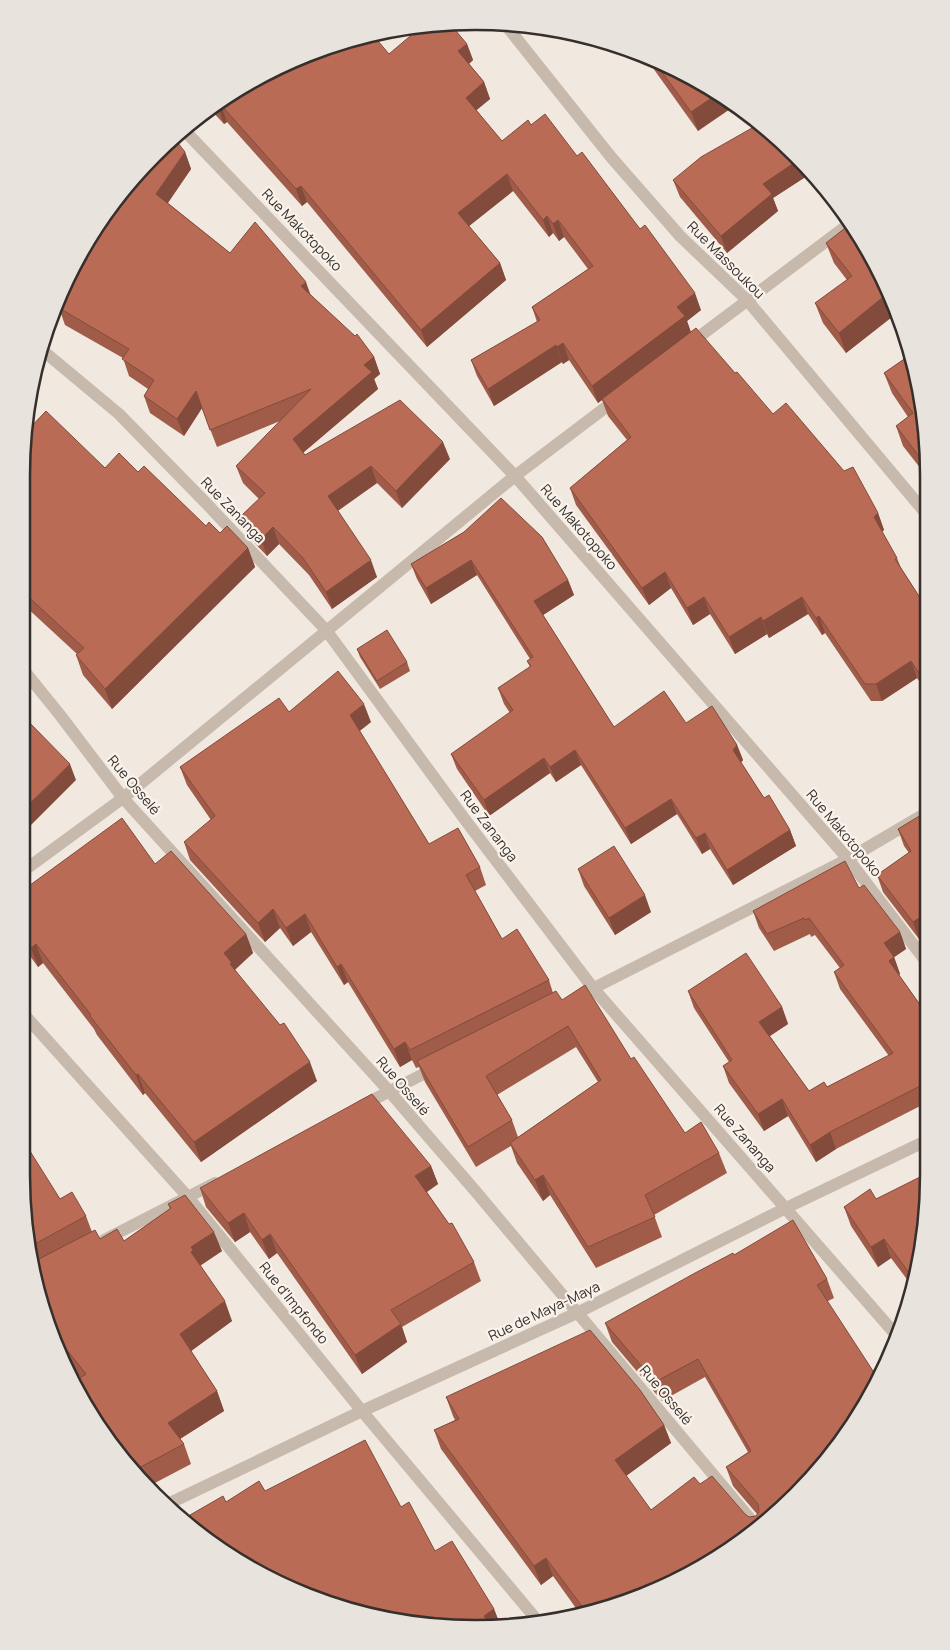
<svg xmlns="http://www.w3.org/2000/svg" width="950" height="1650" font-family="Manrope,sans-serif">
<rect width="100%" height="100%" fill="#f1e9e0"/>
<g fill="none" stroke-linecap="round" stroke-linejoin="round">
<g stroke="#c8b9ad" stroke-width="12">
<polyline points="505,24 611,157 680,236 747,300 928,516"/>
<polyline points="184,130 515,476 848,859 928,964"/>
<polyline points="688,345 849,224"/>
<polyline points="41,349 119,414 204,501 326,630 466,821 593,988 897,1336"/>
<polyline points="22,668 60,715 123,798 389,1091 477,1193 758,1528"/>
<polyline points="22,872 123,798 515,476 618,398"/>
<polyline points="586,992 848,859 928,812"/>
<polyline points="21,1011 188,1197 362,1411 537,1620"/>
<polyline points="361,1106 437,1067"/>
<polyline points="104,1240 215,1183"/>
<polyline points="170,1503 362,1411 577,1313 786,1208 928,1140"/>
</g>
</g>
<g fill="#a05c49" fill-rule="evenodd">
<polygon points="467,44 473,60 469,64 484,82 490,99 476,110 502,141 531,125 577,156 701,310 687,321 691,332 735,373 773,414 878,513 884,530 882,532 897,558 901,568 928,610 928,694 917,678 882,701 871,701 825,633 822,635 808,614 769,638 767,634 735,654 710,614 693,625 671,588 649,605 576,505 570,488 627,440 608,416 602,400 598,403 569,360 563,364 562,362 494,406 477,376 471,360 537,322 532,307 588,269 564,237 559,241 553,233 549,237 513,191 469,226 500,263 506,280 427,347 307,202 302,206 227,122 224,124 210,109 223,98 389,54"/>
<polygon points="643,54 648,56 727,98 698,131"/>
<polygon points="185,152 191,169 168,203 230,253 311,295 374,357 380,374 374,379 378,389 303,453 305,455 450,459 402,508 377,483 338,511 377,577 332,609 309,575 279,544 267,556 246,534 240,517 259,499 243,483 236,466 280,421 217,447 202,408 184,436 150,413 144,396 148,389 129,376 123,358 65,325 59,308 84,264 81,257 98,223"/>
<polygon points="796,154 808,170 810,174 773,198 778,211 727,253 680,197 673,180"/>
<polygon points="852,229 868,248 898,315 897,313 846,353 823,323 815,303 847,280 834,263 826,243"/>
<polygon points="910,355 928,445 928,478 903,446 896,426 908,417 892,393 884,373"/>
<polygon points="22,445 105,468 138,472 206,526 248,548 255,567 112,709 83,675 76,655 77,654 25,606 22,609"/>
<polygon points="464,532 568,580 574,595 543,615 614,727 686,723 737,745 743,760 741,763 764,798 790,830 796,846 733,885 710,849 702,854 677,814 631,844 581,765 556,782 550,773 489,816 457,769 451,754 510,713 504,704 498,688 530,667 527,661 530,659 477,575 431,604 417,579 411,564"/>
<polygon points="357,649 407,662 410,671 380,689 360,657"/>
<path d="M289 712 371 722 359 731 429 844 480 867 486 885 475 891 502 939 549 980 553 993 631 1059 685 1133 719 1153 727 1173 654 1215 662 1237 596 1268 550 1195 543 1201 517 1163 511 1146 476 1167 425 1082 419 1067 416 1068 412 1060 400 1067 348 982 344 985 311 932 293 946 280 928 265 942 190 860 184 842 211 820 187 785 180 767ZM576 1047 598 1082 518 1137 512 1120 497 1095Z"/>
<polygon points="928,813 919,939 883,892 877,875 909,853 904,846 898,829"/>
<polygon points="155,864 246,934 253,953 235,970 317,1081 201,1162 145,1093 143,1095 97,1035 94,1029 43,963 38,967 22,945 22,891"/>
<polygon points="578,869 651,912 615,935 584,886"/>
<polygon points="859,888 900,932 906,949 894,957 900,974 899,975 928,1016 928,1102 836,1149 816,1162 788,1116 764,1131 729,1083 723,1066 729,1062 694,1008 688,991 782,1007 788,1024 770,1036 809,1091 827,1087 889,1056 840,989 834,972 840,968 815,935 811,937 810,934 774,951 759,928 753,911"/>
<polygon points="431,1166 438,1184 427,1192 474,1262 481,1281 402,1327 407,1342 362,1374 277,1253 269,1259 250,1232 235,1242 206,1207 200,1188"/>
<polygon points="21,1175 86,1216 92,1232 100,1239 124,1241 170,1209 168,1204 222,1251 200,1266 232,1321 191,1351 217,1391 224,1411 180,1439 184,1444 191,1464 151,1485 115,1451 80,1377 66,1360 45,1321"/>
<polygon points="876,1199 928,1205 912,1286 891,1258 878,1267 851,1226 844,1207"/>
<polygon points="734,1255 827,1279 834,1298 828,1301 751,1535 648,1594 578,1611 553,1576 541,1585 441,1449 434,1430 455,1420 453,1416 446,1397 664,1425 671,1443 626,1476 651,1510 700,1484 749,1517 756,1516 757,1514 733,1486 726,1467 748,1452 705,1377 662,1401 612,1342 605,1323"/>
<polygon points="265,1491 401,1507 435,1551 494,1609 501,1627 357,1613 223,1552 194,1525 190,1515 226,1502"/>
</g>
<g fill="#824b3c">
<polygon points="467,44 473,60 464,68 458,51"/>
<polygon points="484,82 490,99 472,114 466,98"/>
<polygon points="719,93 727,98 736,105 698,131 691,112"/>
<polygon points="221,105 227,122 224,124 218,107"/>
<polygon points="185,152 191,169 162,211 156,194"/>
<polygon points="800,159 808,170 810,174 773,198 778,211 727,253 721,236 763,184"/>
<polygon points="507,174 513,191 464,230 458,213"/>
<polygon points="301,186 307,202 302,206 296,189"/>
<polygon points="547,216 553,233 549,237 543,220"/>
<polygon points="558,220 564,237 559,241 553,224"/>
<polygon points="500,263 506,280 427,347 421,330"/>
<polygon points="306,282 312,299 301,286"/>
<polygon points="695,293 701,310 687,321 691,333 598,403 592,386 677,307"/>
<polygon points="888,293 897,313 846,353 839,333"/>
<polygon points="563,343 569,360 563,364 557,347"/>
<polygon points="556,345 562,362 494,406 488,389"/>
<polygon points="374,357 380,374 374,379 378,389 299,456 293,439 364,365"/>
<polygon points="196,391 202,408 184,436 177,419"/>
<polygon points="443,442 450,459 402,508 396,491"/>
<polygon points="371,466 377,483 334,513 328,496"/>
<polygon points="878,513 884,530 880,533 874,517"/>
<polygon points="273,527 279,544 267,556 261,539"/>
<polygon points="248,548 255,567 112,709 105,689"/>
<polygon points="371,560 377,577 332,609 326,592"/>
<polygon points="471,560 477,575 431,604 426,588"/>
<polygon points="665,572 671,588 649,605 642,588"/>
<polygon points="568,580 574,595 540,617 534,601"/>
<polygon points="704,597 710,614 693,625 687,608"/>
<polygon points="802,597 808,614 769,638 763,621"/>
<polygon points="22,599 25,606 22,609"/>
<polygon points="819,616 825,633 822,635 816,618"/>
<polygon points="761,617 767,634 735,654 729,637"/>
<polygon points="911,661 917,678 882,701 876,684"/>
<polygon points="364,704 371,722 356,734 350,715"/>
<polygon points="737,745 743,760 738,765 733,750"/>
<polygon points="575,750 581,765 556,782 550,767"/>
<polygon points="544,758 550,773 489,816 484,800"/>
<polygon points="70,764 76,780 24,832 28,841 22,849 22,811"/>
<polygon points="671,799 677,814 631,844 625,828"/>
<polygon points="790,830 796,846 733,885 727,870"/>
<polygon points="705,833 710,849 702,854 696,838"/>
<polygon points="645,895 651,912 615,935 609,918"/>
<polygon points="273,909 280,928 265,942 258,923"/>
<polygon points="928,912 928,933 919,939 913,922"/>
<polygon points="305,914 311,932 293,946 286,928"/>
<polygon points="900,932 906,949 890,960 884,943"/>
<polygon points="246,934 253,953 234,970 239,982 224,953"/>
<polygon points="36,944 43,963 38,967 31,948"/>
<polygon points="894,957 900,974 895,978 889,961"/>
<polygon points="341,964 348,982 344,985 337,967"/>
<polygon points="782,1007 788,1024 765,1039 759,1022"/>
<polygon points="405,1042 412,1060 400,1067 394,1049"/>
<polygon points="310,1062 317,1081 201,1162 194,1142"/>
<polygon points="138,1074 145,1093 143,1095 136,1075"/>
<polygon points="782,1099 788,1116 764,1131 758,1114"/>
<polygon points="830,1132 836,1149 816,1162 810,1145"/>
<polygon points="431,1166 438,1184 422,1195 415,1176"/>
<polygon points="543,1175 550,1195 543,1201 535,1180"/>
<polygon points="244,1213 250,1232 235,1242 228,1223"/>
<polygon points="214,1232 222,1251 199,1266 191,1252 191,1247"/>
<polygon points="270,1234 277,1253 269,1259 262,1240"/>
<polygon points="884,1239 891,1258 878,1267 871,1247"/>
<polygon points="225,1301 232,1321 187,1354 180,1334"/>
<polygon points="401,1324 407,1342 362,1374 355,1355"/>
<polygon points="217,1391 224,1411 175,1442 168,1423"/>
<polygon points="664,1425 671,1443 622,1479 615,1460"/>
<polygon points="546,1558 553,1576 541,1585 534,1566"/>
<polygon points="494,1609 501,1627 488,1626 484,1616"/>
</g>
<g fill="#ba6b55" stroke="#824b3c">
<polygon points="450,24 467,44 458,51 484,82 466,98 502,141 528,120 531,125 545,114 577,156 582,152 640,229 645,225 695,293 677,307 685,316 592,386 563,343 557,347 556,345 488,389 471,360 540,320 532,307 593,266 558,220 553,224 547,216 543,220 507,174 458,213 500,263 421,330 301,186 296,189 221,105 218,107 215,104 223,98 301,56 372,34 389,54 422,26"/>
<polygon points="651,57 719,93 691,112"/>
<polygon points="759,124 796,154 800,159 763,184 772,194 721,236 673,180 701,157"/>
<polygon points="174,138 185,152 156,194 230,253 255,222 306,282 301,286 355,336 357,334 374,357 364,365 372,372 293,439 305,455 400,400 443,442 396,491 371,466 328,496 371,560 326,592 303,558 273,527 261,539 240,517 265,493 236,466 311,389 210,430 196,391 177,419 144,396 154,380 122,359 129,349 59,308 87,259 82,254 98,223 154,154"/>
<polygon points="849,225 852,229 852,228 868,248 888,293 839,333 815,303 852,276 826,243"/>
<polygon points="696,328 735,373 737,372 773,414 786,403 844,471 853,467 878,513 874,517 897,558 895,559 928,610 928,687 911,661 876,684 865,684 819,616 816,618 802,597 763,621 761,617 729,637 704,597 687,608 665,572 642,588 570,488 631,437 602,399"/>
<polygon points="910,355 928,445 928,468 896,426 913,413 884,373"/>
<polygon points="46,411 105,468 119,453 138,472 144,466 206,526 209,522 220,533 227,526 248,548 105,689 76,655 84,648 22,591 22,445 25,433"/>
<polygon points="501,498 542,537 568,580 534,601 614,727 664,691 686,723 712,706 737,745 733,750 764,798 769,795 790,830 727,870 705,833 696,838 671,799 625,828 575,750 550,767 544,758 484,800 451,754 513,710 498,688 531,666 527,661 533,657 471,560 426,588 411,564 464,532"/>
<polygon points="387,630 407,662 377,681 357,649"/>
<polygon points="338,671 364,704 350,715 429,844 458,828 480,867 466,875 502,939 517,929 549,980 410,1050 405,1042 394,1049 341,964 337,967 305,914 286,928 273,909 258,923 184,842 215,816 180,767 279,698 289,712"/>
<polygon points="25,718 70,764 22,811 22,720"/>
<polygon points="926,812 928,813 928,912 913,922 877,875 911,851 898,829"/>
<polygon points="122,818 155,864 171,851 246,934 224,953 232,963 230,964 280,1025 284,1023 310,1062 194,1142 138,1074 136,1075 90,1016 91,1015 36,944 31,948 22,935 22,891"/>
<polygon points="614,846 645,895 609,918 578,869"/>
<polygon points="845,861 859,888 864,885 900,932 884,943 894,957 889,961 928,1016 928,1082 830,1132 810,1145 782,1099 758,1114 723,1066 732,1060 688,991 746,953 782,1007 759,1022 809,1091 824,1082 827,1087 893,1053 834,972 844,965 809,918 805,920 804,918 767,934 753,911"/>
<polygon points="585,985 631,1059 634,1057 685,1133 701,1122 719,1153 645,1195 655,1217 588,1247 543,1175 535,1180 510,1143 601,1080 568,1026 486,1076 512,1120 468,1147 417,1061 556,991 562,1000"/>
<polygon points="372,1094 431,1166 415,1176 449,1224 452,1223 474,1262 391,1310 401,1324 355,1355 270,1234 262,1240 244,1213 228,1223 200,1188"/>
<polygon points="28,1148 60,1199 72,1192 86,1216 33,1245 21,1175 21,1152"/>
<polygon points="928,1173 928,1205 913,1278 884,1239 871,1247 844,1207 870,1189 876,1199"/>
<polygon points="185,1195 214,1232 191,1247 193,1250 191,1252 225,1301 180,1334 217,1391 168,1423 184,1444 135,1470 115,1451 77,1380 86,1374 50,1329 45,1321 35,1261 95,1230 100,1239 117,1229 124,1241 171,1208 168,1204"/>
<polygon points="793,1220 827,1279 817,1285 875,1374 880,1370 852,1427 751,1535 648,1594 584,1609 546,1558 534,1566 434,1430 459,1419 446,1397 590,1330 640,1390 664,1425 615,1460 651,1510 694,1477 700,1484 712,1476 745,1514 749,1517 756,1516 759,1512 758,1504 726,1467 751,1451 698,1359 655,1382 605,1323 695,1273 733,1253 734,1255"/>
<polygon points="365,1440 401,1507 409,1502 435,1551 452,1541 494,1609 484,1616 492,1627 357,1613 331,1601 330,1599 327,1600 223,1552 198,1529 190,1515 223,1496 226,1502 259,1481 265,1491"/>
</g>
<g text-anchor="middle" stroke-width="4.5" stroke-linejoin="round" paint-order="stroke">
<g font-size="14" fill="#372f2b" stroke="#f9f3ec">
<text transform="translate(302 230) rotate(46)" y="5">Rue Makotopoko</text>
<text transform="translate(726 260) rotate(45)" y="5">Rue Massoukou</text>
<text transform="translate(233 510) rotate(46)" y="5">Rue Zananga</text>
<text transform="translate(579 527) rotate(49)" y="5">Rue Makotopoko</text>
<text transform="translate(134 785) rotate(50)" y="5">Rue Osselé</text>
<text transform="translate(489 826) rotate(53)" y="5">Rue Zananga</text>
<text transform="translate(844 833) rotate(50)" y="5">Rue Makotopoko</text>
<text transform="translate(403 1086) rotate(49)" y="5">Rue Osselé</text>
<text transform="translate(745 1138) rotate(49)" y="5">Rue Zananga</text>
<text transform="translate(294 1303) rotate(51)" y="5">Rue d'Impfondo</text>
<text transform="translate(544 1311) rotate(-25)" y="5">Rue de Maya-Maya</text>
<text transform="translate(666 1395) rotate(50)" y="5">Rue Osselé</text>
</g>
</g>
<path d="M0 0H950V1650H0ZM475 30H475A445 445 0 0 1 920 475V1175A445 445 0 0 1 475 1620H475A445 445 0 0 1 30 1175V475A445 445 0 0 1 475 30Z" fill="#e9e3dd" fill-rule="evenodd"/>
<path fill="none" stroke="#372f2b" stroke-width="2.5" d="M475 30H475A445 445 0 0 1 920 475V1175A445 445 0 0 1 475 1620H475A445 445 0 0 1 30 1175V475A445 445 0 0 1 475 30Z"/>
</svg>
